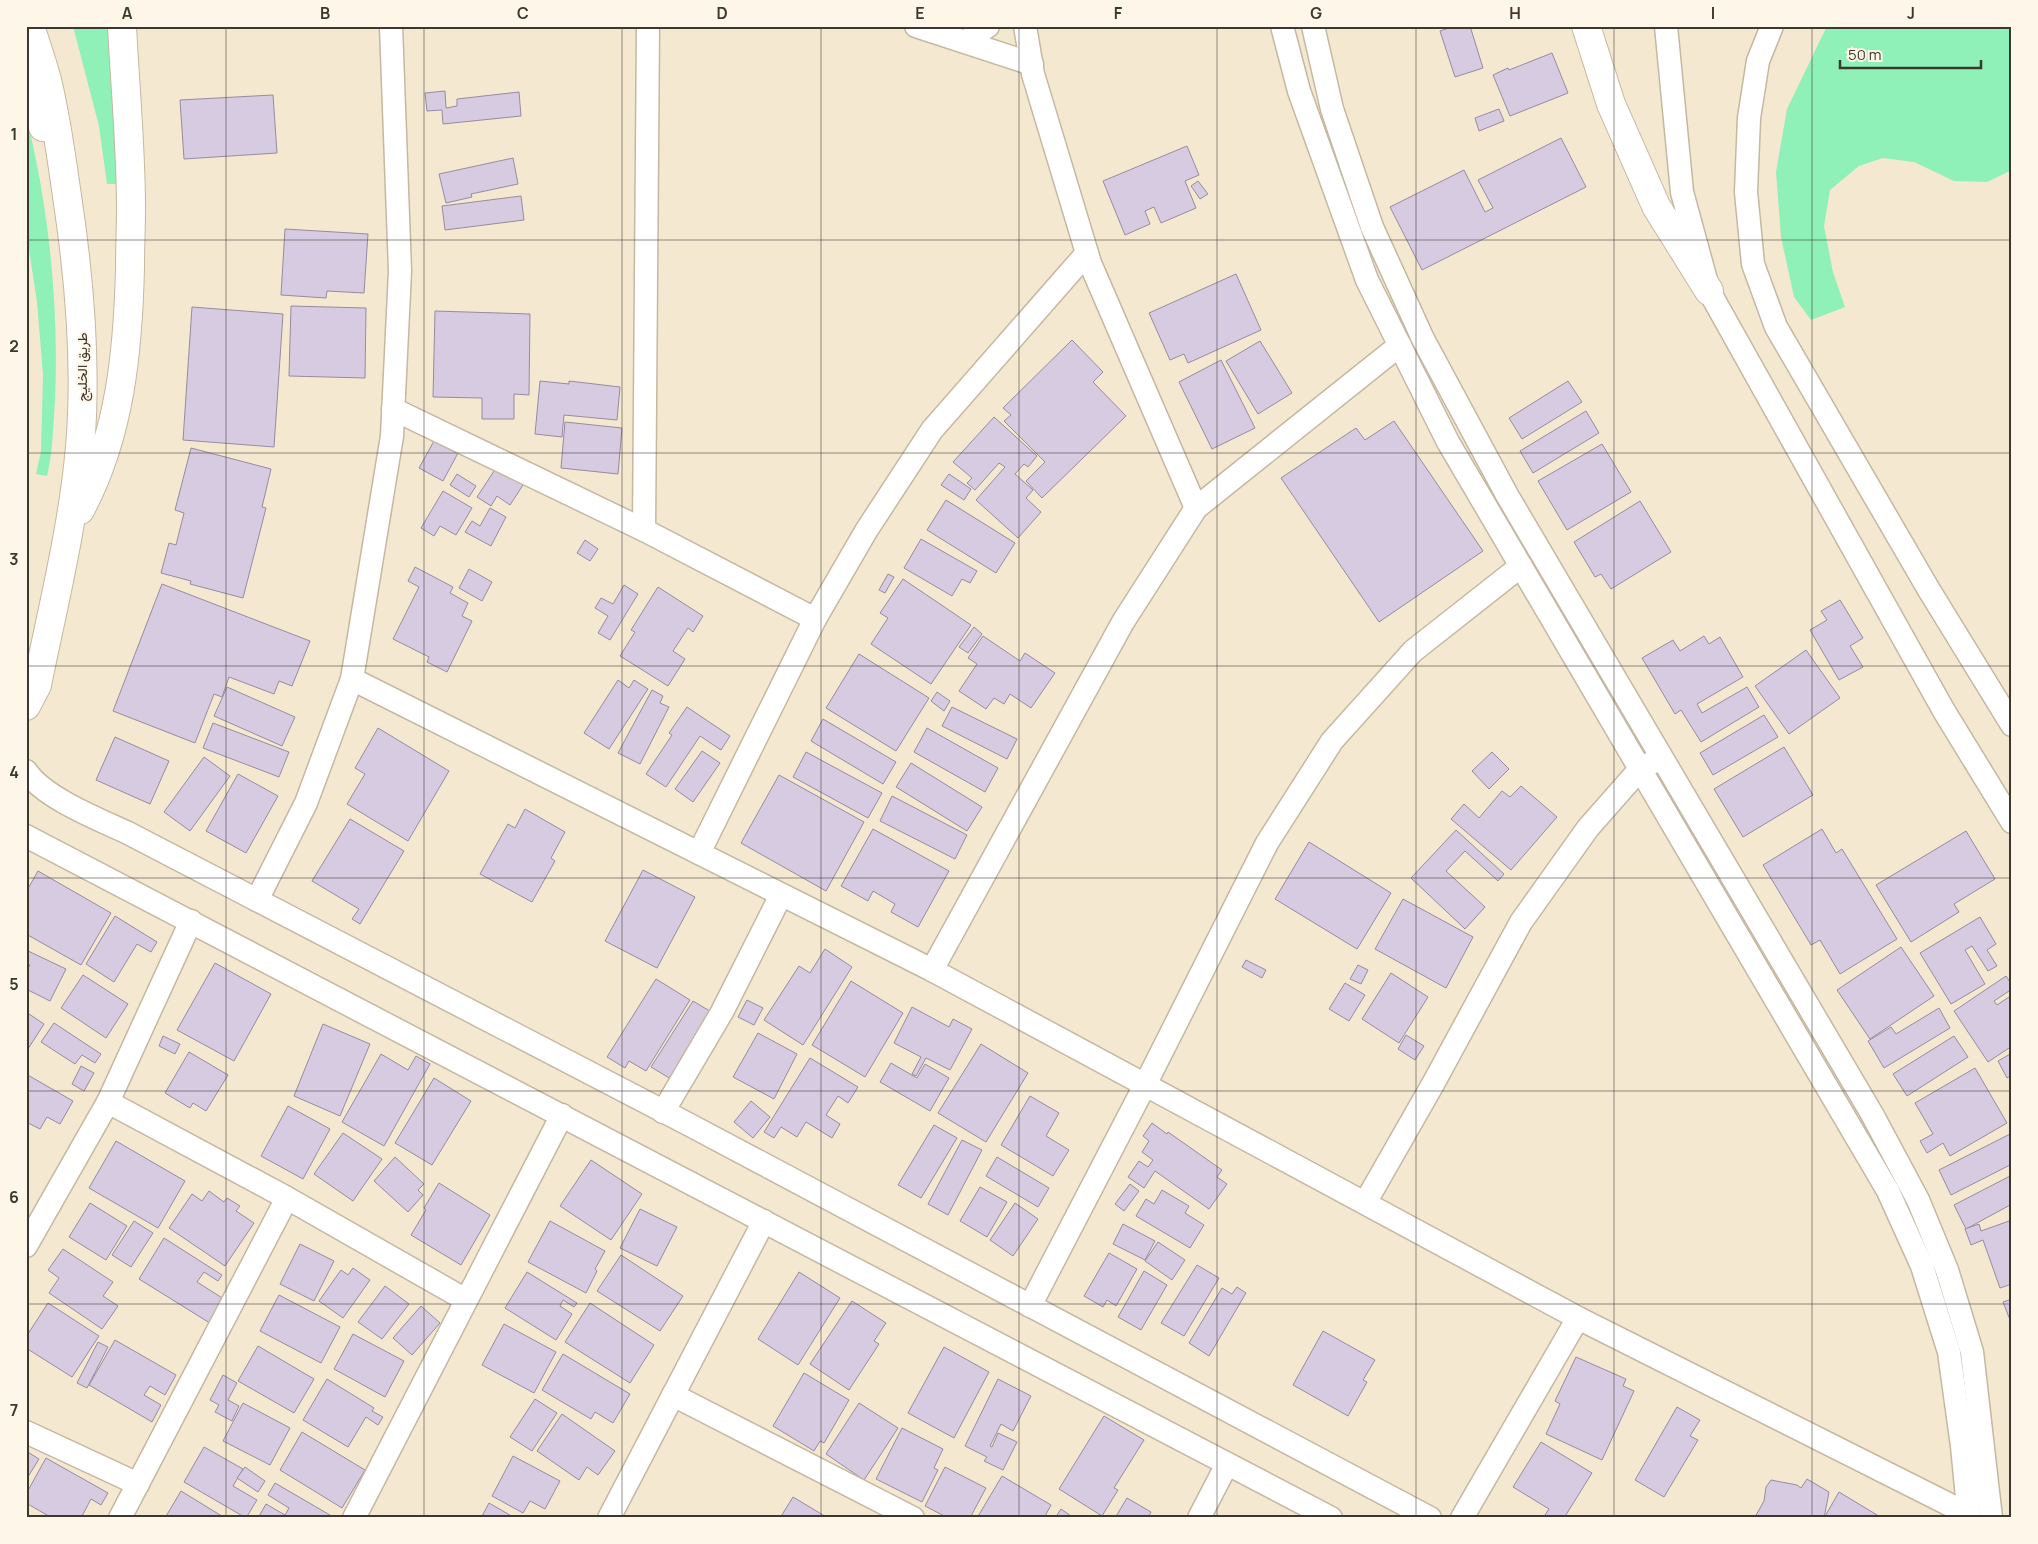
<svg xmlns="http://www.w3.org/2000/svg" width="2038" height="1544" font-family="Manrope,Vazirmatn,sans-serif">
<rect width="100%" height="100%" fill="#f5e8d1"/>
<g fill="#8ff0b8">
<polygon points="73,26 110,26 118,184 107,184 99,126"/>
<polygon points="1827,26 2010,26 2012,29 2012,170 1987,182 1954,181 1914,162 1883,158 1859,166 1830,190 1824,226 1833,272 1845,307 1811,320 1794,297 1781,237 1776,172 1787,109"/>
<path d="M26 115C49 208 59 304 55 401 53 425 53 452 47 476L36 474 41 451 43 375 37 302 26 230Z"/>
</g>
<g fill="#d7cbe2" stroke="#968ba0">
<polygon points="1454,26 1470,26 1483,68 1455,77 1440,31"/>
<polygon points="1552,53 1568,93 1510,116 1493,75 1508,68 1509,70"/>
<polygon points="445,91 446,108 457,106 457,99 519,92 521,116 443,124 442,110 427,111 425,93"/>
<polygon points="273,95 277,153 184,159 180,100"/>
<polygon points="1499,109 1504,121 1479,131 1475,118"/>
<polygon points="1561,138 1586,187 1422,270 1390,207 1464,170 1485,212 1493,208 1478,180"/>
<polygon points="1187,146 1199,175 1185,181 1196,208 1161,223 1154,207 1145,211 1150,224 1125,235 1103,181"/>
<polygon points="513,158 518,184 471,194 472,197 446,203 439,174"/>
<polygon points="1198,181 1208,194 1200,199 1191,186"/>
<polygon points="521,196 524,220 445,230 442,206"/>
<polygon points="285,229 368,234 364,293 327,291 326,298 281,295"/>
<polygon points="1236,274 1261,330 1188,363 1184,354 1170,360 1149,313"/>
<polygon points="291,306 366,308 365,378 289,376"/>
<polygon points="192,307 283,314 274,447 183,440"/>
<polygon points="435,311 530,314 529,395 514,394 514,419 482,419 482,398 433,397"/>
<polygon points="1072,340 1103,372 1093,382 1126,416 1042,498 1026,481 1045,462 1004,421 1011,415 1003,408"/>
<polygon points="1260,341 1292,393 1258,414 1226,361"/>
<polygon points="1221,360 1255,428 1212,449 1179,382"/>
<polygon points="540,381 569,384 569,381 620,387 617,420 564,415 562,437 535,434"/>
<polygon points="1568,381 1582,402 1522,439 1509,418"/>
<polygon points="1586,411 1599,433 1533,473 1520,451"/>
<polygon points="994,417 1037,456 1028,467 1024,464 1015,474 1033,490 1026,498 1041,512 1018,538 976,500 1005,467 999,463 975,490 967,483 972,478 953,462"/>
<polygon points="1394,421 1483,551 1379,622 1281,478 1356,428 1365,440"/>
<polygon points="565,422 622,428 618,474 561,468"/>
<polygon points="434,441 458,453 443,481 419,468"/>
<polygon points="1602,444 1631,492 1567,530 1538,481"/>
<polygon points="191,448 271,469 262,507 266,508 243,598 190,584 191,581 161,573 169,543 176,545 184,513 175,510"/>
<polygon points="496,468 523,485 510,505 497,496 491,506 477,497"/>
<polygon points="457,474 476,486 469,497 450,485"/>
<polygon points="949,474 971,489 964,500 941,485"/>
<polygon points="443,491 472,508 456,535 440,526 434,536 421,528"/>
<polygon points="946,500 1015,543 996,573 927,530"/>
<polygon points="1640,501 1671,552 1611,589 1601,574 1595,577 1574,542"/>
<polygon points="490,508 506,517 491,546 465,532 472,521 480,526"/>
<polygon points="921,539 977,571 970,583 962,579 952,596 904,568"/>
<polygon points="585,540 598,549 590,561 577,553"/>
<polygon points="415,567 453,587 450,593 468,603 462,616 472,621 447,672 427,662 429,657 393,639 419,587 408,581"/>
<polygon points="469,569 492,582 482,601 459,588"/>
<polygon points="888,574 894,577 885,593 879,590"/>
<polygon points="903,579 971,625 931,684 871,644 888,618 880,613"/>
<polygon points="162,584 310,641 292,686 279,681 274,694 229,677 222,697 214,694 195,743 113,711"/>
<polygon points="624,585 638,594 610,640 598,633 608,616 595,608 601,598 613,604"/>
<polygon points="658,587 703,616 693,632 688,628 673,651 685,659 668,686 620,656 635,632 631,630"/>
<polygon points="1840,600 1863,638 1850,646 1863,667 1839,680 1810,630 1827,620 1821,611"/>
<polygon points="974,627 982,634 968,653 959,647"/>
<polygon points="983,636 1020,661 1025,653 1055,673 1031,708 1010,694 1004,704 994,698 986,709 959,691 977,664 968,658"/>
<polygon points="1704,636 1709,644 1720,637 1743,677 1697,704 1702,713 1747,687 1759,707 1701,742 1681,710 1675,714 1642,658 1673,640 1680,651"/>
<polygon points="1806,650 1840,698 1789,734 1755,686"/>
<polygon points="859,654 929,698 896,751 826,708"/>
<polygon points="618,680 629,688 634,680 648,689 609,749 584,733"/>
<polygon points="227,687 295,717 282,746 214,716"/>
<polygon points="652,690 663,696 660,703 669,707 640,764 618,753"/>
<polygon points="937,692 950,701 944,711 931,701"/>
<polygon points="687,707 730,736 721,750 700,736 666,787 646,774 672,735 669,733"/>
<polygon points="952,707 1017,739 1007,759 942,726"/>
<polygon points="1764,715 1778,737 1713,775 1700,753"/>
<polygon points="823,719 896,762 883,784 811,741"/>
<polygon points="213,723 289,752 279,777 203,748"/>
<polygon points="378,728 449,771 408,841 347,804 365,774 355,768"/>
<polygon points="927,728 998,768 985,792 914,752"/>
<polygon points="115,737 169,761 150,804 96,780"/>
<polygon points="1784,747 1813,795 1743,837 1714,789"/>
<polygon points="702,751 720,763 693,802 675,789"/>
<polygon points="806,752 882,793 868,818 793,777"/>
<polygon points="1492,752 1509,769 1489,789 1472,771"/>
<polygon points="204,757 230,776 190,831 164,812"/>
<polygon points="911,763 982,807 967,831 896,787"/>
<polygon points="238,774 278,796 246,853 206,831"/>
<polygon points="779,775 864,822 826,891 741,843"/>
<polygon points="1521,786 1557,817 1511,870 1451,819 1464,804 1479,818 1502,791 1510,797"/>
<polygon points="892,796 967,835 955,859 880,821"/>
<polygon points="525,809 565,832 551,858 555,861 532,902 480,874 508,824 515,828"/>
<polygon points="350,819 404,851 360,924 352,919 359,909 312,881"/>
<polygon points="873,829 949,871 918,927 891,912 895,904 873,891 868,901 841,886"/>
<polygon points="1822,829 1836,853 1842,849 1897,939 1840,974 1820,940 1811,945 1763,865"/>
<polygon points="1456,830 1504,874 1498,881 1465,851 1446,871 1485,907 1465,929 1411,878"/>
<polygon points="1966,831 1995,879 1954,904 1959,912 1911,942 1876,885"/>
<polygon points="1309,842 1391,893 1357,949 1275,899"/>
<polygon points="643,870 695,897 657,968 605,941"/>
<polygon points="38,871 111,913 81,965 26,934 26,892"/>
<polygon points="1403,899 1473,937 1446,988 1375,949"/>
<polygon points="115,916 157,942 151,952 137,944 114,982 86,964"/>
<polygon points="1980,917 1996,944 1987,950 1997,966 1988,971 1972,946 1965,950 1985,984 1951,1004 1920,953"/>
<polygon points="1901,947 1934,996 1870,1039 1837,990"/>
<polygon points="825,949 852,967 803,1045 764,1020 799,966 810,973"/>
<polygon points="26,950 66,969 50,1001 26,989 26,972 30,965 26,964"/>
<polygon points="1246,960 1266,970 1262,978 1242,967"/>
<polygon points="215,963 271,994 234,1061 177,1030"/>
<polygon points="1358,965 1368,970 1361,984 1350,979"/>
<polygon points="1391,973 1428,997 1399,1043 1362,1019"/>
<polygon points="83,975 128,1004 106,1038 61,1008"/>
<polygon points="2006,976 2012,985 2012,989 1994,1001 1997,1005 2012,995 2012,1046 1988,1062 1954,1011"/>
<polygon points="656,979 690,1000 646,1071 629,1061 625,1068 607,1057"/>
<polygon points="851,981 903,1013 865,1077 812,1045"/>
<polygon points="1345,983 1365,995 1349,1021 1329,1009"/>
<polygon points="747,1000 763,1008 754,1025 738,1017"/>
<polygon points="693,1001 713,1013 671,1079 651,1067"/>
<polygon points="912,1007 949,1027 953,1019 972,1029 950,1070 926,1058 916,1076 912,1074 921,1057 894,1043"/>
<polygon points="1939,1008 1950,1028 1884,1068 1868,1041 1891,1027 1896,1034"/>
<polygon points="26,1012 44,1024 26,1052"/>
<polygon points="54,1023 101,1054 95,1063 82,1055 75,1064 41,1042"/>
<polygon points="323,1024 370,1044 340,1116 294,1096"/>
<polygon points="758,1033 797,1054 774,1099 733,1077"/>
<polygon points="1406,1035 1424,1046 1415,1060 1398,1049"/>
<polygon points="163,1036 180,1044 175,1054 159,1046"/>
<polygon points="1954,1036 1968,1057 1907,1096 1893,1074"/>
<polygon points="981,1044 1028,1073 986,1142 938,1113"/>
<polygon points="189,1052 228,1075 206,1111 193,1103 190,1108 165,1093"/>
<polygon points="2012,1053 2012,1075 2007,1078 1998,1061"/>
<polygon points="381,1054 408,1070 416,1056 430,1064 384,1146 342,1122"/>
<polygon points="810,1058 858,1087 848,1103 838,1096 826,1115 840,1124 832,1138 806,1122 797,1137 781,1127 774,1138 764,1132"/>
<polygon points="891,1063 917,1078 925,1064 949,1078 930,1111 880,1082"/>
<polygon points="81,1066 94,1073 84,1091 72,1084"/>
<polygon points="1975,1068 2007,1123 1950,1156 1943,1143 1927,1153 1920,1141 1933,1134 1915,1103"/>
<polygon points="26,1074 73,1101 60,1124 47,1117 40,1129 26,1122"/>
<polygon points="434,1078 471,1101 432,1165 395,1143"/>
<polygon points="1030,1096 1059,1113 1046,1136 1069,1150 1053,1176 1001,1145"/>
<polygon points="751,1101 770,1117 753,1138 734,1122"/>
<polygon points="288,1106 330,1129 303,1179 261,1156"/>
<polygon points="1152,1123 1167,1134 1168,1132 1222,1170 1217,1177 1227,1184 1209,1209 1155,1171 1144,1188 1128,1177 1139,1161 1148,1167 1153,1160 1142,1152 1149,1141 1143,1136"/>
<polygon points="934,1125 957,1138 921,1198 898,1185"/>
<polygon points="343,1133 382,1159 353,1201 314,1174"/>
<polygon points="2012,1133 2012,1164 1951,1195 1939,1170"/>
<polygon points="962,1140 982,1150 948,1215 928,1204"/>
<polygon points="116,1141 185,1181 158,1228 89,1188"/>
<polygon points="395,1157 424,1184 418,1190 423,1195 408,1212 374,1181"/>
<polygon points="997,1157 1049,1188 1038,1207 986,1176"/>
<polygon points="591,1160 642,1194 611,1240 560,1206"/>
<polygon points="2012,1175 2012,1204 1966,1229 1954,1205"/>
<polygon points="439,1183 490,1215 461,1265 411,1235 426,1210 424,1208"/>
<polygon points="1130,1184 1139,1191 1124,1211 1115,1204"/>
<polygon points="980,1187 1007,1202 987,1237 960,1221"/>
<polygon points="1162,1190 1189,1206 1185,1213 1204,1225 1190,1248 1136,1216 1146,1199 1154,1204"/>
<polygon points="209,1191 224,1202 227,1198 240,1206 236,1211 254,1223 225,1266 169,1228 192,1194 202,1201"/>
<polygon points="90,1203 127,1226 106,1260 69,1237"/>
<polygon points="1015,1203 1038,1219 1013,1256 990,1240"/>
<polygon points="640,1209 677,1227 657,1266 620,1248"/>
<polygon points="2012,1220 2012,1284 2000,1288 1983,1240 1971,1245 1965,1229 1979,1224 1981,1231"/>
<polygon points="134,1221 153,1233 131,1267 112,1255"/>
<polygon points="550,1221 605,1251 595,1269 597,1271 586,1293 528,1262"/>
<polygon points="1123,1224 1155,1241 1145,1260 1113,1244"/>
<polygon points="164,1238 222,1275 218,1281 204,1272 197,1282 227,1301 213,1325 139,1279"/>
<polygon points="1158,1242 1185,1260 1172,1280 1145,1261"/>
<polygon points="300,1244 334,1261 314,1301 280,1284"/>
<polygon points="63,1249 113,1282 103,1296 118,1306 102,1329 49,1293 59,1278 48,1270"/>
<polygon points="1109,1253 1137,1269 1116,1306 1107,1300 1103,1307 1084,1296"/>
<polygon points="621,1255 683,1296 660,1331 597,1291"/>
<polygon points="1197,1265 1219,1278 1184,1336 1161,1323"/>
<polygon points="353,1268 370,1280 343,1318 319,1301 341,1270 348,1275"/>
<polygon points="1144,1271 1167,1285 1141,1330 1118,1317"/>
<polygon points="527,1272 577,1303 574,1307 563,1300 560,1306 572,1314 556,1340 505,1308"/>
<polygon points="799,1272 840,1298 798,1365 758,1339"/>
<polygon points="385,1286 409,1304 382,1339 358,1322"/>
<polygon points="1237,1287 1246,1293 1209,1356 1189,1343 1222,1288 1232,1294"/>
<polygon points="279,1295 340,1327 321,1363 260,1331"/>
<polygon points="2012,1299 2012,1325 2003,1302"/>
<polygon points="852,1301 886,1323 874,1341 879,1344 849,1390 810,1364"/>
<polygon points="48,1303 99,1336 72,1377 26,1348 26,1337"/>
<polygon points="590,1303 654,1345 630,1383 565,1342"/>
<polygon points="421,1306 440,1323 412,1355 393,1338"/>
<polygon points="504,1324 556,1352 534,1393 482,1365"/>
<polygon points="1323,1331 1375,1360 1363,1380 1367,1382 1348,1416 1293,1385"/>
<polygon points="353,1334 404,1361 385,1397 334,1369"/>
<polygon points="115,1340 176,1375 165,1395 150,1386 144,1395 161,1405 152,1422 89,1385"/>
<polygon points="98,1342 108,1347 87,1388 77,1383"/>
<polygon points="258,1346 314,1379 294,1413 238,1381"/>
<polygon points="944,1347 989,1372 954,1438 908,1413"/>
<polygon points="563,1354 630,1394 613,1423 595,1412 591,1419 542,1390"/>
<polygon points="1576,1357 1626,1379 1623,1386 1634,1391 1602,1460 1546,1434 1560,1404 1555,1401"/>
<polygon points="804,1373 849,1400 824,1443 820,1441 814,1451 773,1426"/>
<polygon points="223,1375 237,1383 228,1400 239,1406 232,1421 215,1412 219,1405 210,1400"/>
<polygon points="327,1379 374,1408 372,1411 383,1417 378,1425 366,1417 348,1447 303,1420"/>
<polygon points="998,1379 1031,1396 1013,1431 1001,1424 990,1446 992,1447 998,1433 1017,1442 1003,1470 984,1461 987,1457 965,1446"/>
<polygon points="535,1399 557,1413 532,1451 510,1437"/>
<polygon points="243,1403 290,1428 270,1465 223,1441"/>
<polygon points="859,1403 898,1428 864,1480 826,1454"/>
<polygon points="1677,1407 1700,1420 1690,1436 1698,1440 1664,1497 1635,1480"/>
<polygon points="562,1414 615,1451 598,1475 587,1467 579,1480 537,1451"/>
<polygon points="1104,1416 1144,1440 1114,1488 1118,1490 1102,1516 1059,1489"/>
<polygon points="902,1428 943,1449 934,1468 938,1470 922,1502 876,1479"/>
<polygon points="302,1432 365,1470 342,1508 280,1470"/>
<polygon points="1541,1442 1592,1473 1564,1518 1549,1518 1545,1515 1549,1509 1513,1487"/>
<polygon points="204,1447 243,1469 233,1486 257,1500 246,1518 184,1482"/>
<polygon points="26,1451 39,1459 26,1480"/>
<polygon points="513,1456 560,1481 545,1509 530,1501 523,1513 492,1496"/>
<polygon points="46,1458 108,1493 101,1505 91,1499 81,1518 52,1518 26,1503 26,1494"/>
<polygon points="245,1467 265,1481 258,1492 237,1478"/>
<polygon points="945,1467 986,1488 970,1518 948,1518 925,1506"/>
<polygon points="1002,1476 1051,1505 1044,1518 977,1518"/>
<polygon points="1807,1479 1829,1492 1824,1518 1749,1518 1750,1516 1755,1517 1764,1501 1766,1487 1771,1480 1797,1485 1801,1488"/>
<polygon points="275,1483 335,1518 258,1518 266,1504 285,1515 289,1508 268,1495"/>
<polygon points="181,1491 225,1518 165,1518"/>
<polygon points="1839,1492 1882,1518 1824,1518"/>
<polygon points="793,1497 828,1518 780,1518"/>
<polygon points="1127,1498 1151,1512 1148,1518 1115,1518"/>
<polygon points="489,1503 515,1518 481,1518"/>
<polygon points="1061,1509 1074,1518 1055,1518"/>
</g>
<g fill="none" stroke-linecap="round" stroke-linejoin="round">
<defs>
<g id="minor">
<polyline points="916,26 1032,64"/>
<polyline points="1025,26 1033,74 1090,263 1196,508"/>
<polyline points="1282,26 1299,91 1367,280 1448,442 1888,1191 1922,1266 1949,1352 1962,1446 1969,1518"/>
<polyline points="1313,26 1332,109 1372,227 1423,339 1507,495 1872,1114 1918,1200 1947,1270 1972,1352 1991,1518"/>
<polyline points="1666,26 1682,192 1709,291 1944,711 2012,822"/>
<polyline points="1772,26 1758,61 1749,118 1746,192 1753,264 1776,327 1929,590 2012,725"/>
<polyline points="965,42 988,26"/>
<polyline points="393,409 644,530 815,619"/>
<polyline points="644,530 648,26"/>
<polyline points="352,679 932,970 1578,1318 1968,1514"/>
<path d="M26 771C44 798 98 819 128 833L688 1124 1430 1518"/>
<polyline points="26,836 1331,1518"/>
<polyline points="699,853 815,619 866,531 932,430 1087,253"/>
<polyline points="257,900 306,803 352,679 392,436 400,271 391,26"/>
<polyline points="932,970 1123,622 1196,508 1400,345"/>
<polyline points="108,1102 287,1198 120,1518"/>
<polyline points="663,1112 722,1012 781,895"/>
<polyline points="287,1198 466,1300"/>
<polyline points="1365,1203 1433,1084 1521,922 1588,828 1640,769 1653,762"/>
<polyline points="26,1246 108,1102 191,921"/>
<polyline points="1030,1306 1145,1085 1267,843 1332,741 1413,651 1521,566"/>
<polyline points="673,1395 913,1518"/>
<polyline points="26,1432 138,1484"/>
<polyline points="354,1518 562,1115"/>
<polyline points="609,1518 764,1221"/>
<polyline points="1199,1518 1227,1464"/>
<polyline points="1462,1518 1578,1318"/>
</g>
<g id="major">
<polyline points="1586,26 1611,104 1656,206 1709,291"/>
<polyline points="26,83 43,127"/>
<path d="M80 510C120 436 128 351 130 268 130 248 131 228 131 208 131 147 125 86 122 26"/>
<path d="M26 706 37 685C53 606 73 527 80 447 87 366 80 284 68 203 62 162 57 121 47 80 42 62 36 44 30 26"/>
</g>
</defs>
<use href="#minor" stroke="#c5b8a3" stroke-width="25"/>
<use href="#major" stroke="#c5b8a3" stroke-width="30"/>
<use href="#minor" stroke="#fff" stroke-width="22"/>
<use href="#major" stroke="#fff" stroke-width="28"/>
</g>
<path fill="none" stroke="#3d382f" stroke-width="1" stroke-opacity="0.55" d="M226 26V1518M424 26V1518M622 26V1518M821 26V1518M1019 26V1518M1217 26V1518M1416 26V1518M1614 26V1518M1812 26V1518M26 240H2012M26 453H2012M26 666H2012M26 878H2012M26 1091H2012M26 1304H2012"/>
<g text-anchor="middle" stroke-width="4.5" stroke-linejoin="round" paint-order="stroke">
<g font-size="14" fill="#3d382f" stroke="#fef6e8">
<text transform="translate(82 367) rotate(-90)" y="5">طريق الخليج</text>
</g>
</g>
<rect width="2038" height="1544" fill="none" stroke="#fef6e8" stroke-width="55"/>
<path d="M1840 60v8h141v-8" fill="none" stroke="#3d382f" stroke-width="2.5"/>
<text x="1848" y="60" font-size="15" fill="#3d382f" stroke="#fef6e8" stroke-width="4" paint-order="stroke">50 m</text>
<rect x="28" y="28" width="1982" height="1488" fill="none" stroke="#3d382f" stroke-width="2"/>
<g font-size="16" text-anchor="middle" font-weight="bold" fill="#3d382f">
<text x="127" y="19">A</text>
<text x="325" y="19">B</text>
<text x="523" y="19">C</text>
<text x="722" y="19">D</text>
<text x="920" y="19">E</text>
<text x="1118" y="19">F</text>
<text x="1316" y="19">G</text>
<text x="1515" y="19">H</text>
<text x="1713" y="19">I</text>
<text x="1911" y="19">J</text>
<text x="14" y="140">1</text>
<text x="14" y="352">2</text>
<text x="14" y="565">3</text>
<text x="14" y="778">4</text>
<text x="14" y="990">5</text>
<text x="14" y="1203">6</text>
<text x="14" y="1416">7</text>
</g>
</svg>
